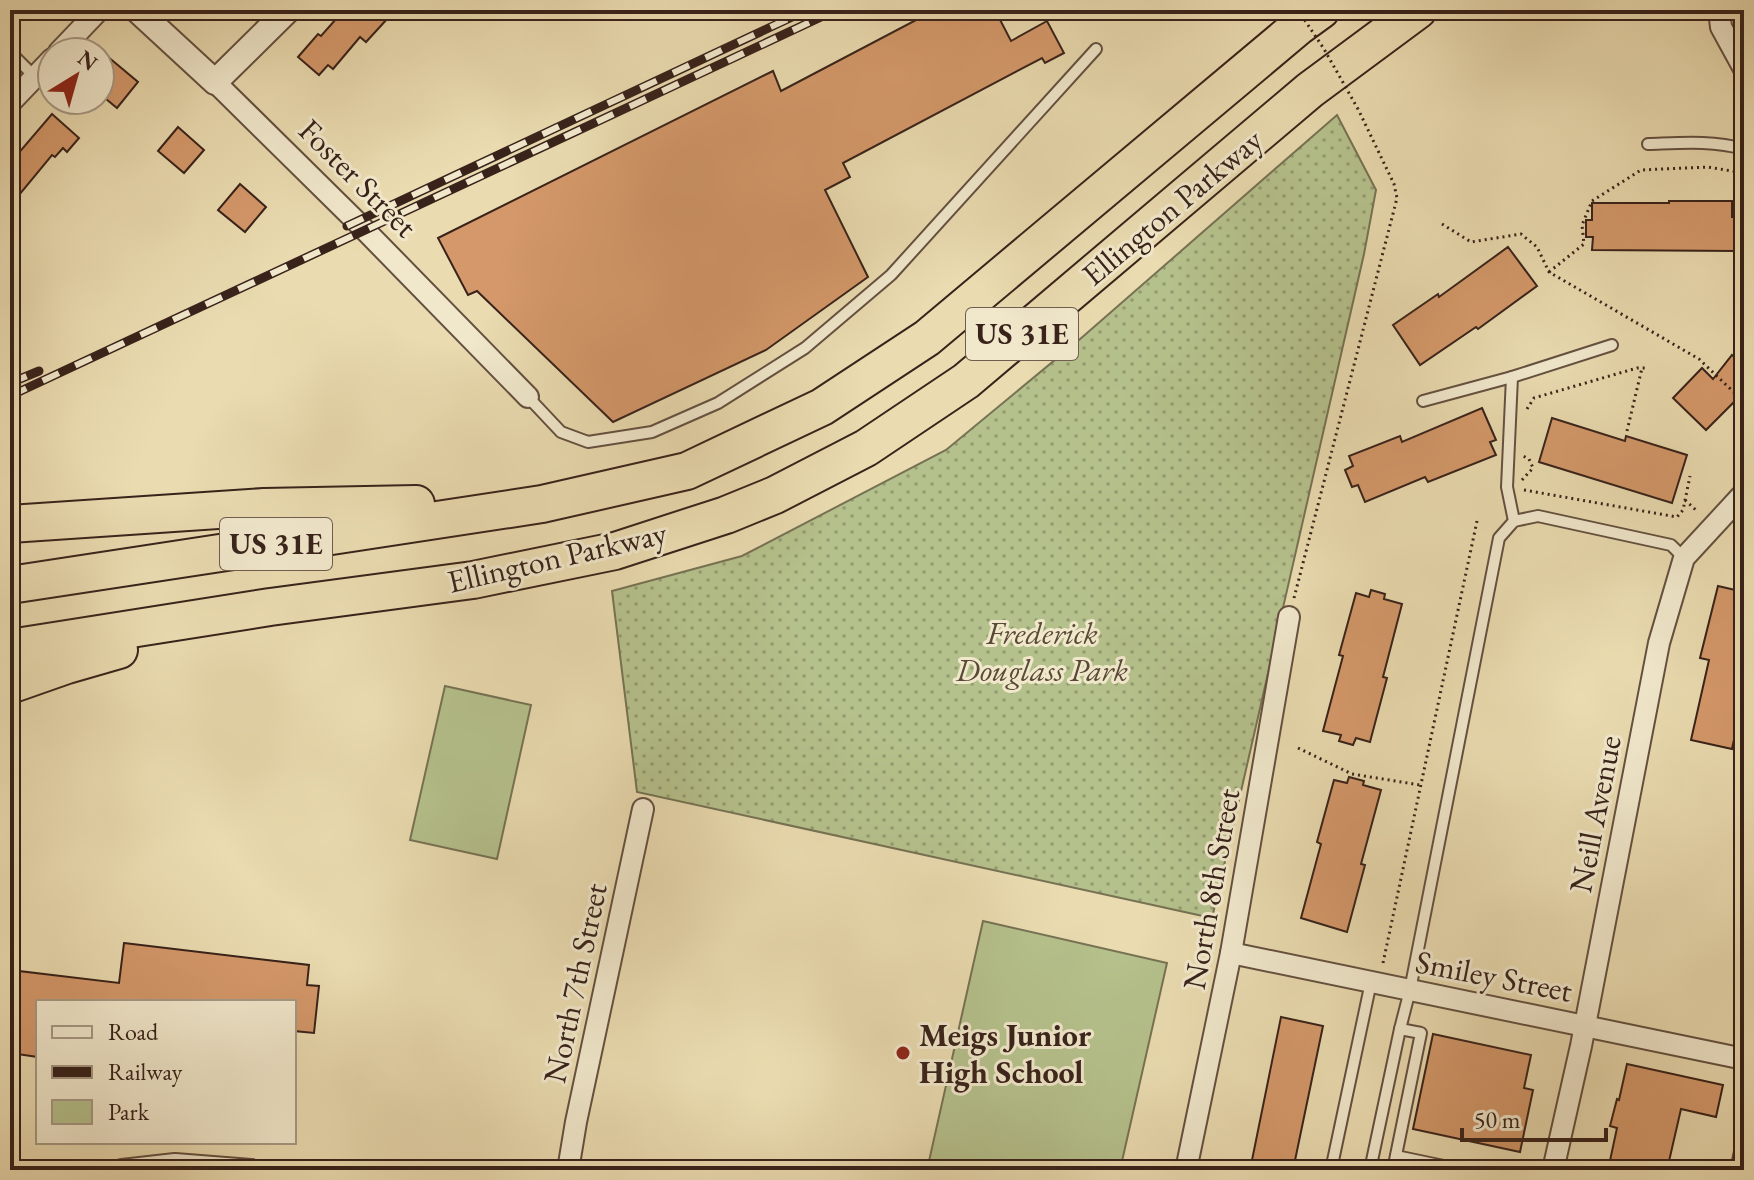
<svg xmlns="http://www.w3.org/2000/svg" width="1754" height="1180" font-family="'EB Garamond',serif">
<defs>
<pattern id="green-dots" width="8" height="8" patternUnits="userSpaceOnUse" patternTransform="scale(2)"><rect width="8" height="8" fill="#b5c18c"/><path d="M2 2h.1M6 6h.1" fill="none" stroke="#949c72" stroke-width="1.8" stroke-linecap="round"/></pattern>
</defs>
<rect width="100%" height="100%" fill="#eadbb0"/>
<filter id="stains"><feTurbulence type="fractalNoise" baseFrequency=".0025" numOctaves="4"/><feColorMatrix values="0 0 0 0 .2 0 0 0 0 .09 0 0 0 0 .02 0 0 0 .5 -.17"/></filter>
<radialGradient id="worn" r=".72"><stop offset=".6" stop-color="#630" stop-opacity="0"/><stop offset="1" stop-color="#630" stop-opacity=".3"/></radialGradient>
<polygon fill="url(#green-dots)" stroke="#767253" stroke-width="2" points="1337,115 1376,190 1364,254 1212,918 637,792 612,591 742,556 946,450 1079,340"/>
<g fill="#b5c18c" stroke="#767253" stroke-width="2">
<polygon points="445,686 531,705 497,859 410,840"/>
<polygon points="983,921 1167,963 1120,1170 927,1170"/>
</g>
<g fill="#d4986a" stroke="#38221a" stroke-width="2">
<polygon points="344,10 379,10 388,18 366,42 360,37 333,69 328,65 319,75 298,57 318,34 321,36"/>
<polygon points="935,10 995,10 1011,41 1047,21 1064,53 1045,63 1042,58 843,163 850,177 825,190 868,277 766,350 613,422 477,291 468,295 438,238 773,71 781,91"/>
<polygon points="107,56 138,82 117,108 100,94 100,65"/>
<polygon points="52,114 79,138 67,152 63,148 55,157 52,155 10,206 10,163"/>
<polygon points="178,127 204,150 184,173 158,151"/>
<polygon points="240,184 266,207 245,232 218,210"/>
<polygon points="1669,201 1732,201 1732,217 1737,217 1737,251 1592,250 1593,237 1586,237 1586,220 1592,220 1592,203 1669,203"/>
<polygon points="1508,247 1537,286 1478,329 1476,327 1420,365 1393,325 1438,294 1439,297"/>
<polygon points="1732,355 1744,364 1744,392 1706,430 1673,398 1702,368 1713,379"/>
<polygon points="1482,408 1496,440 1490,442 1496,455 1428,482 1425,477 1365,502 1358,485 1352,487 1345,470 1353,466 1349,456 1400,436 1402,442"/>
<polygon points="1552,418 1625,441 1626,436 1687,455 1672,503 1539,462"/>
<polygon points="1718,586 1744,592 1744,657 1739,678 1742,678 1734,720 1738,721 1732,749 1691,740 1709,660 1700,658"/>
<polygon points="1371,590 1385,594 1384,599 1402,604 1383,677 1387,678 1370,742 1356,738 1353,745 1339,741 1341,735 1323,731 1343,656 1339,655 1356,593 1369,597"/>
<polygon points="1349,777 1364,781 1363,785 1381,790 1361,864 1365,865 1347,932 1301,918 1321,844 1317,842 1334,780 1347,783"/>
<polygon points="124,943 309,965 307,985 319,986 314,1033 294,1031 294,1002 38,1002 38,1057 10,1053 10,970 119,983"/>
<polygon points="1281,1017 1323,1026 1293,1170 1250,1170"/>
<polygon points="1433,1034 1531,1055 1524,1088 1533,1090 1520,1152 1413,1129"/>
<polygon points="1627,1064 1723,1085 1716,1117 1681,1109 1667,1170 1608,1170 1617,1128 1610,1126 1617,1099 1619,1100"/>
</g>
<g fill="none" stroke-linecap="round" stroke-linejoin="round">
<defs>
<g id="service">
<polyline points="10,52 35,77"/>
<path d="M1648 144C1680 143 1712 140 1744 149"/>
<polyline points="528,397 561,432 588,442 652,432 718,403 805,348 891,275 1096,49"/>
<polyline points="1423,401 1512,377"/>
<polyline points="1514,521 1507,487 1512,377 1612,345"/>
<polyline points="1396,1156 1463,1170"/>
<polyline points="1331,1170 1371,982"/>
<polyline points="1370,1170 1400,1029"/>
<polyline points="1393,1170 1421,1033 1400,1029 1410,990 1499,538 1514,521 1538,516 1671,545 1684,558"/>
<polyline points="1736,1170 1744,1133"/>
</g>
<g id="minor">
<polyline points="1719,10 1721,27 1744,69"/>
<polyline points="59,52 99,10"/>
<polyline points="215,82 357,222 528,397"/>
<polyline points="10,103 52,59"/>
<polyline points="1231,953 1744,1059"/>
<polyline points="122,1170 175,1164 251,1170"/>
<polyline points="568,1170 576,1122 643,809"/>
<polyline points="1186,1170 1231,953 1289,617"/>
<polyline points="1553,1170 1581,1046 1659,643 1684,558 1744,493"/>
</g>
<polyline id="tertiary" points="137,10 215,82 288,10"/>
<g id="motorway">
<polyline points="10,524 264,507 416,504"/>
<polyline points="10,585 542,504 687,471 822,407 927,338 1299,26 1321,10"/>
<polyline points="10,648 270,607 473,580 615,551 726,515 775,495 866,448 966,381 1310,90 1418,10"/>
<polyline points="10,685 67,665 119,650"/>
</g>
</defs>
<use href="#service" stroke="#645040" stroke-width="14"/>
<use href="#minor" stroke="#645040" stroke-width="24"/>
<use href="#tertiary" stroke="#645040" stroke-width="28"/>
<use href="#motorway" stroke="#38221a" stroke-width="40"/>
<g stroke="#38221a" stroke-width="3" stroke-dasharray="2 4" stroke-linecap="butt">
<polyline points="1442,224 1471,242 1521,234 1537,247 1549,272 1699,359 1744,402"/>
<polyline points="1549,272 1584,244 1582,225 1592,201 1641,170 1708,167 1744,173"/>
<polyline points="1527,409 1534,398 1637,368 1646,368"/>
<polyline points="1627,431 1642,368"/>
<polyline points="1522,480 1533,468 1529,459 1523,456"/>
<polyline points="1524,490 1677,517 1683,510 1690,476"/>
<polyline points="1685,500 1698,512"/>
<polyline points="1294,598 1397,198 1394,184 1358,109"/>
<polyline points="1298,748 1352,774 1420,785"/>
<polyline points="1383,963 1477,521"/>
</g>
<use href="#service" stroke="#f1e8cc" stroke-width="10"/>
<use href="#minor" stroke="#f1e8cc" stroke-width="20"/>
<use href="#tertiary" stroke="#f1e8cc" stroke-width="24"/>
<use href="#motorway" stroke="#eadbb0" stroke-width="36"/>
<defs>
<g id="rail">
<polyline points="347,226 807,10"/>
<polyline points="10,383 39,371"/>
<polyline points="10,396 836,10"/>
</g>
</defs>
<use href="#rail" stroke="#38221a" stroke-width="9"/>
<use href="#rail" stroke="#f1e8cc" stroke-width="6" stroke-dasharray="18" stroke-linecap="butt"/>
<polyline stroke="#38221a" stroke-width="3" stroke-dasharray="2 4" stroke-linecap="butt" points="1298,10 1324,49 1358,109"/>
</g>
<circle fill="#8f2418" stroke="#f1e8cc" stroke-width="3" cx="903" cy="1053" r="8"/>
<g text-anchor="middle" stroke-width="6" stroke-linejoin="round" paint-order="stroke">
<g fill="#f1e8cc" stroke="#705d4f" stroke-width="2">
<rect x="966" y="308" width="112" height="52" rx="6"/>
<rect x="220" y="518" width="112" height="52" rx="6"/>
</g>
<g font-size="30" font-weight="bold" fill="#38221a">
<text x="1022" y="344">US 31E</text>
<text x="276" y="554">US 31E</text>
</g>
<g font-size="32" fill="#38221a" stroke="#f1e8cc">
<text transform="translate(358 178) rotate(45)" y="11">Foster Street</text>
<text transform="translate(1172 207) rotate(-40)" y="11">Ellington Parkway</text>
<text transform="translate(557 557) rotate(-13)" y="11">Ellington Parkway</text>
<text transform="translate(1595 814) rotate(-79)" y="11">Neill Avenue</text>
<text transform="translate(1211 889) rotate(-80)" y="11">North 8th Street</text>
<text transform="translate(1494 976) rotate(11)" y="11">Smiley Street</text>
<text transform="translate(575 983) rotate(-78)" y="11">North 7th Street</text>
</g>
<g font-size="32" font-style="italic" fill="#574a36" stroke="#f1e8cc">
<text x="1042" y="644">Frederick<tspan x="1042" dy="37">Douglass Park</tspan></text>
</g>
<g font-size="32" font-weight="bold" fill="#38221a" stroke="#f1e8cc" text-anchor="start">
<text x="919" y="1046">Meigs Junior<tspan x="919" dy="37">High School</tspan></text>
</g>
</g>
<rect width="1754" height="1180" fill="none" stroke="#eadbb0" stroke-width="40"/>
<rect x="12" y="12" width="1730" height="1156" fill="none" stroke="#38221a" stroke-width="4"/>
<rect x="20" y="20" width="1714" height="1140" fill="none" stroke="#38221a" stroke-width="2"/>
<rect x="36" y="1000" width="260" height="144" fill="#f1e8cc" stroke="#a79985" stroke-width="2"/>
<rect x="52" y="1026" width="40" height="12" fill="#f1e8cc" stroke="#a79985" stroke-width="2"/>
<text x="108" y="1040" font-size="24" fill="#38221a">Road</text>
<rect x="52" y="1066" width="40" height="12" fill="#38221a" stroke="#a79985" stroke-width="2"/>
<text x="108" y="1080" font-size="24" fill="#38221a">Railway</text>
<rect x="52" y="1100" width="40" height="24" fill="#b5c18c" stroke="#a79985" stroke-width="2"/>
<text x="108" y="1120" font-size="24" fill="#38221a">Park</text>
<g transform="translate(76 76) rotate(37)"><circle r="38" fill="#f1e8cc" stroke="#a79985" stroke-width="2"/>
<path d="M0-6L14 30L0 20L-14 30Z" fill="#8f2418"/>
<text y="-12" font-size="22" font-weight="bold" text-anchor="middle" fill="#38221a">N</text>
</g>
<path d="M1462 1128v12h144v-12" fill="none" stroke="#38221a" stroke-width="4"/>
<text x="1474" y="1128" font-size="24" fill="#38221a" stroke="#f1e8cc" stroke-width="6" paint-order="stroke">50 m</text>
<rect width="100%" height="100%" filter="url(#stains)"/>
<rect width="100%" height="100%" fill="url(#worn)"/>
</svg>
